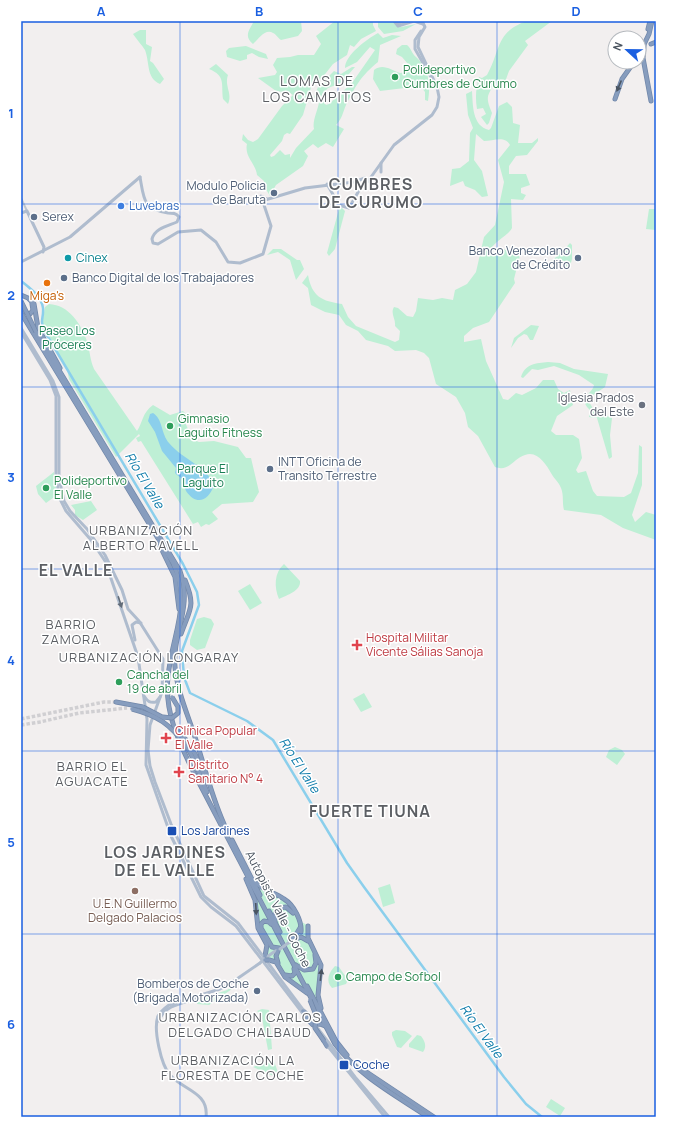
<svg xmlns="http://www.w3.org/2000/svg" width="677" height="1138" font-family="Manrope,sans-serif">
<rect width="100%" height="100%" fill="#f2efef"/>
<g fill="#beefd5">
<path d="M254 21H301L302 31 298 36 281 40C278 38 276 34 273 33 265 28 258 40 253 44 243 36 250 29 254 21Z"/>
<path d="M335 21H373V25L376 31 361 39 354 47 350 45 347 55 333 64 322 78 312 84 303 115 290 134 287 133 284 135 282 141 270 155 271 157 274 156 280 150 285 155 290 154V158L296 148 314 129C312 121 318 110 319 102L314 97 318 87 334 71 341 74 352 67H355L341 83 328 88 322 94V100L326 105 329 104 352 83 375 50 370 47 357 62 345 68C345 55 367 39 378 33L383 38 392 35 401 36 380 45 378 62C361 76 356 85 346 105 343 112 342 119 336 125L344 129 333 147 326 143 318 148 313 144 304 151 308 156 303 166 276 185 272 192 273 195 270 196 267 191H263L264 181 257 175C256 164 244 157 247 144L242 140 243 134 248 140 253 142 258 139 282 106 293 95 290 93 276 91 258 78 275 75 277 72 273 65 277 58 290 57 298 55H314L321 44 316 36Z"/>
<polygon points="378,21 394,21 401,27 416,24 403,31 384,34 378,27"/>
<path d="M527 21H552L525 41 528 45 509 71 505 82 501 85 495 83C486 97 486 98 492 113L489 123 487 125 481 117 486 114 483 108 477 109C475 97 476 88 479 77L482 78 487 75C501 50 495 32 527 21Z"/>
<path d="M140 30H146V44L152 47 150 61 153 63 164 79 160 84C146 78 150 63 145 50 142 45 137 40 133 34Z"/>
<path d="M402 45H407C411 48 412 54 416 57 429 68 431 85 428 101L425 100V92L422 88 413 87 380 91 373 79 374 70C383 63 391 70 400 73L414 71 402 57 396 54 397 49Z"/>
<polygon points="246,46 266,54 268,59 259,57 252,53 247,55 247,59 240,61 227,57 226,51 229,48"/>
<path d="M216 64 228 75C224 86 233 94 228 104L223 99C221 84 226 76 209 69Z"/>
<path d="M472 91C473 105 472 126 489 130L491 128 499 106 507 102 512 107 513 123 520 125 518 143H532L538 138V141L527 155 516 156 509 166V174H526L530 185 521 188V193L526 195 523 200 511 199 512 228C509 235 494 241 489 252L490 255H495L504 249 510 252 521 251 514 279 515 283 489 322 473 328 464 336V342L481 339 486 361 503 399 508 400 516 393 522 395 536 388 543 380H554L558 389 564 393 570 390 573 405 557 416 551 431 556 435H573L579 439 582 458 576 470 578 473 586 471 593 491 597 496 624 497 631 493 638 473 639 445 642 447V485L632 515 635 522 646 512 656 515V540L623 528 601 515 564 510C562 503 564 495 561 488 559 482 554 479 551 473 546 464 537 450 525 455 513 459 509 472 495 467L478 436 468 427 465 413 456 397 436 384 429 358 424 353 416 350 395 351 388 346 366 340 358 331 346 325 339 315 325 312 311 305 308 288 302 283 308 275C312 297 322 301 342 304L348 317 356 326 395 342 399 340 400 331 395 326C396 319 390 314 394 307L398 308 407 316 413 317 416 311 418 298 433 300 442 298 453 300 455 290 467 284 476 272 484 237 495 225 504 182 498 160 510 145C505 135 493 141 484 141L476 134 474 160 482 171 488 196 482 197 475 190 465 186 463 181 450 186 452 169 460 168 469 161 470 133 473 128 468 115 466 94Z"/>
<polygon points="341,207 345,211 335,249 329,256 327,253 339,209"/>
<polygon points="649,209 656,209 656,230 646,229"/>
<polygon points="570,243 572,245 572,259 569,270 550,262 561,253"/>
<polygon points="273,249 281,249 297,260 300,260 304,269 296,280 290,260 278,252 267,255"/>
<path d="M49 304C69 305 81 324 87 341 90 351 90 360 94 369L137 431C143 422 142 413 153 405L170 415 183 411 186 414 185 422 192 439 199 442 214 441 238 447 246 458H251L259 492 253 502 222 504 212 512 218 519 209 525 206 524 201 527 198 522 193 524 141 441 138 442 136 438 140 436 139 434 116 457 69 379 67 369 42 324 45 307Z"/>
<polygon points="531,325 539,326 533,340 530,340 527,335 524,334 518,338 511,348 514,338"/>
<path d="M548 362 560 363 574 369 608 374 605 387 590 397 589 402 594 410 612 418 610 435 612 457 609 459 597 418 589 417 590 411C589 408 586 407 585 403 583 395 593 392 594 385L579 375 554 366 538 370 532 369 523 378 521 377C525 364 536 363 548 362Z"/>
<polygon points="54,472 57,495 46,503 38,494 36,486"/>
<polygon points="91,501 97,510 83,520 75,515 75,510 71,505"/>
<path d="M284 564 300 581C301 591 287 595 279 599 274 587 274 573 284 564Z"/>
<polygon points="250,584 262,603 250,610 238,591"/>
<polygon points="204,617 211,619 214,624 205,648 197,650 190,645 190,640 197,619"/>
<polygon points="364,693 372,707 361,712 353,699"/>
<polygon points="615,747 622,750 625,754 617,765 606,757 609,750"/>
<polygon points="245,872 308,995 285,977 276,962 265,960 267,948 261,933 255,900"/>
<polygon points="251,877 271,893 289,903 300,921 307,925 307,933 320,961 318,992 321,1008 311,994"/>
<polygon points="390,884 395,903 383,907 378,888"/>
<path d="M335 966 339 967 348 980 346 984 332 988C325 981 329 972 335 966Z"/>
<polygon points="241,980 242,982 209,1005 197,1004 198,1000 227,990"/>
<polygon points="262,1009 269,1010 272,1049 268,1050 261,1013 259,1013 257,1011"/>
<polygon points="396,1030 405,1031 412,1036 401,1048 397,1047 392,1035 392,1032"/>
<path d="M417 1035 421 1036C425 1041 427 1047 423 1052L409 1047V1044Z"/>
<polygon points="273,1059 280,1077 278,1078 253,1067"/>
<polygon points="551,1099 565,1108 560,1116 546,1107"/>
</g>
<path fill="#8bcfec" d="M153 413C163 419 161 434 169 443 183 460 206 465 214 485 209 500 197 507 186 491 184 487 184 482 182 479 180 476 177 476 175 473L176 468 162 451 155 432 148 421 150 414Z"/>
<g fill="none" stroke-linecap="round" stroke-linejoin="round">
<path stroke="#8bcfec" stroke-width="2.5" d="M21 281C29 287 42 297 43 308 44 319 39 319 45 332L183 564 197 592 199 605 182 651 184 677 190 693 247 721 273 740 347 863 364 887 504 1077 526 1104 542 1117"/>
<g stroke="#d0cfd2" stroke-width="3.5" stroke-dasharray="3.5 2" stroke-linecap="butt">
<polyline points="21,719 104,702 116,702"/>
<polyline points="21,725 40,722 79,713 127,708"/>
</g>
<defs>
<g id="highway">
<polyline points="648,29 650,21"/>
<polyline points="651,44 656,42"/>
<polyline points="644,46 643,58 651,101"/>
<polyline points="639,55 649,34 652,21"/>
<polyline points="615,99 622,79 634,62"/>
<polyline points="21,295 28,298 34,304 38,328 60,368"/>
<polyline points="21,307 25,312 30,314 33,310 32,304"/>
<path d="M21 313 173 563C192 607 172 633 168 677 164 712 179 742 194 773L335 1044C359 1076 395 1095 428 1117"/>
<path d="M36 332 180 571C193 608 172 633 175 667 177 690 187 713 194 734 204 764 211 795 224 824"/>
<polyline points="160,546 175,577 179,609"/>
<path d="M181 634C190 608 196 607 185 580"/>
<polyline points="116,702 143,707"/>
<polyline points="186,740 195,754 206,779"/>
<polyline points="186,745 194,760 207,792"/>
<polyline points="232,840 260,895"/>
<polyline points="246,879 255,900 258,928 267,945 265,956"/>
<path d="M254 881C263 891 274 892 284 899 294 905 302 921 301 932"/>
<polyline points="269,911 280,932"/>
<polyline points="275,921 275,914 279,908 286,907 293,913"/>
<polyline points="271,924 269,922 264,921 261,924 261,928 272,947 279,948"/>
<polyline points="308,926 308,938 321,965 318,995 321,1008"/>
<polyline points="290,940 297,933 300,928"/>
<polyline points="291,941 301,937 308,941"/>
<polyline points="278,951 276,956 278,963"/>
<polyline points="269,960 276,962 285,977 307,993"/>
<polyline points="296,965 304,970 313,969 316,963 315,955"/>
<polyline points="285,975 292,976 295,973 294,969"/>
<polyline points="307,986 336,1041 347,1055"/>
<polyline points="303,1011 315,1021 318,1019 318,1015"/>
<polyline points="306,1018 313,1025 320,1024 325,1026"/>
<polyline points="324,1041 327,1046"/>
<polyline points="362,1069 434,1117"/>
</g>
</defs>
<use href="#highway" stroke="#7288aa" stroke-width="5"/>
<polyline stroke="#c0c8d1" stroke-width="2" points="21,198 27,211"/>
<g stroke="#afbcce" stroke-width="3">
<polyline points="394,21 398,26 414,21 423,24"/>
<polyline points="396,21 398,23 406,21"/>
<polyline points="421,31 415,40 415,49 435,84"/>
<polyline points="381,163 381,172"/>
<path d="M140 177C144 200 143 209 168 213 173 213 176 213 179 217L177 222C168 226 155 228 152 239L153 243 158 244 178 232 201 230 216 242 228 262 240 263 263 254 271 226 263 202 265 200"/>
<polyline points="327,184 339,205 349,208 361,187"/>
<polyline points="360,189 366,184 394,145 432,115 437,107 439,97 437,87 418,47 419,37 425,27 422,21"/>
<polyline points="261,196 267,199"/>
<polyline points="265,200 305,188 354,182 365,178"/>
<polyline points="21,213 27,211 44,247 43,252"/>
<polyline points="21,262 70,237 140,177"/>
<polyline points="21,328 53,381 59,397 59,478 64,501 70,511 87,529 105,555 122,590 128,609 139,621 163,659 162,692 150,725 148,750 150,766 155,782 171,824 204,896 238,923 304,1011"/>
<polyline points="21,332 50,380 56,396 56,478 60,499 66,511 91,540 105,561 138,657 147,719 146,765 171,836 201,897 211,907 236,926 307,1019"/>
<polyline points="135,640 132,625 136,622 141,623"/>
<path d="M144 696C148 702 150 703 156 702L160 697"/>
<polyline points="264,959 278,949"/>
<polyline points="309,1017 355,1077 389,1117"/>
<path d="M159 1021C164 1005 183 1003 197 999"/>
<polyline points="326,1044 385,1117"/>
<path d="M206 1117C209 1092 183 1090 170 1075 161 1065 153 1029 158 1016 161 1011 165 1008 169 1005L220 989 231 983 260 963"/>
</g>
<use href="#highway" stroke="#879dbe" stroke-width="3.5"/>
<defs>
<g id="highway-bridge">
<polyline points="21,301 36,332"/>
<polyline points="143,707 164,718"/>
<path d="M132 709C159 716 169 724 186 745"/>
<polyline points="163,717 172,718 178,713 178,707 172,697"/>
<polyline points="175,727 186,740"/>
<polyline points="265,960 269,960"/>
<polyline points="310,1000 316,1015 315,1028 324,1041"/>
</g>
</defs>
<use href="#highway-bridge" stroke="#7288aa" stroke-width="5" stroke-linecap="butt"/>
<g stroke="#afbcce" stroke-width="3">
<polyline points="280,949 291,941"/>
<polyline points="260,963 264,959"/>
</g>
<use href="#highway-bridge" stroke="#879dbe" stroke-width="3.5"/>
</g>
<defs><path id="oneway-solid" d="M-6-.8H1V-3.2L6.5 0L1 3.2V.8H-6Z"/></defs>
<g fill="#4a5562">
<use href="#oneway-solid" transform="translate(619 86) rotate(113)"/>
<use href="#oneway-solid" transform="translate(256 909) rotate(87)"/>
<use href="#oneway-solid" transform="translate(321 975) rotate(-83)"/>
</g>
<use fill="#616c79" href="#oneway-solid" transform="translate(120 602) rotate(72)"/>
<path fill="none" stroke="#1a5fe1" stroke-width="1" stroke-opacity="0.55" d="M180 21V1117M338 21V1117M497 21V1117M21 204H656M21 387H656M21 569H656M21 751H656M21 934H656"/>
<g fill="#2e9e5b" stroke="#fff" stroke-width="1.5">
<circle cx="395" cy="77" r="4"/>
<circle cx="170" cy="426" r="4"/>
<circle cx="46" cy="488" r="4"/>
<circle cx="119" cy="682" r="4"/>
<circle cx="338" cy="977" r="4"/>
</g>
<g fill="#5c6f8a" stroke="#fff" stroke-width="1.5">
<circle cx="274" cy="193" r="4"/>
<circle cx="34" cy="217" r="4"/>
<circle cx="578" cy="258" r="4"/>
<circle cx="64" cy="278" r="4"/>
<circle cx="270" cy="469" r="4"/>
<circle cx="257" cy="991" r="4"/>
</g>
<circle fill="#3f7fe0" stroke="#fff" stroke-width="1.5" cx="121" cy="206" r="4"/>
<circle fill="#0f9aa8" stroke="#fff" stroke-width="1.5" cx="68" cy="258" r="4"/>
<circle fill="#e8710a" stroke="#fff" stroke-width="1.5" cx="47" cy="283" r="4"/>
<circle fill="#6b7280" stroke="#fff" stroke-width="1.5" cx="642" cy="405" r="4"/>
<g fill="#e0444e" stroke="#fff" stroke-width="1.5">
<path d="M355 639h4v4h4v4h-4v4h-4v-4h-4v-4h4z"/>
<path d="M164 732h4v4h4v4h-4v4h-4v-4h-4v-4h4z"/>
<path d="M177 766h4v4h4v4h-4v4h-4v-4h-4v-4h4z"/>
</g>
<g fill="#1a4fb4" stroke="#fff" stroke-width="1.5">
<rect x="167" y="826" width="10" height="10" rx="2"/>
<rect x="339" y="1060" width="10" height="10" rx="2"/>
</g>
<circle fill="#8d6e63" stroke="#fff" stroke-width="1.5" cx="135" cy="891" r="4"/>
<g text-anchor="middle" stroke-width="3" stroke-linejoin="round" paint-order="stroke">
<g font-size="12" fill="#27864d" stroke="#fff" text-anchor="start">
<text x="403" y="74">Polideportivo<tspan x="403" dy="14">Cumbres de Curumo</tspan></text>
<text x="178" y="423">Gimnasio<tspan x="178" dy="14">Laguito Fitness</tspan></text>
<text x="54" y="485">Polideportivo<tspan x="54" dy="14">El Valle</tspan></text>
<text x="127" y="679">Cancha del<tspan x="127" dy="14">19 de abril</tspan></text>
<text x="346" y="981">Campo de Sofbol</text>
</g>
<g font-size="12" fill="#4e5e75" stroke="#fff" text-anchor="end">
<text x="266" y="190">Modulo Policia<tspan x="266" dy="14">de Baruta</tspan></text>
<text x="42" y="221" text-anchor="start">Serex</text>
<text x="570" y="255">Banco Venezolano<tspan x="570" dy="14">de Crédito</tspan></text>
<text x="72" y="282" text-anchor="start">Banco Digital de los Trabajadores</text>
<text x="278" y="466" text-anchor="start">INTT Oficina de<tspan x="278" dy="14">Transito Terrestre</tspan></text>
<text x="249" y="988">Bomberos de Coche<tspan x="249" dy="14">(Brigada Motorizada)</tspan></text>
</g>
<g font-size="12" fill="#366cbe" stroke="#fff" text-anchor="start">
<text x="129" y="210">Luvebras</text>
</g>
<g font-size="12" fill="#0d838f" stroke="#fff" text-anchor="start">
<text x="76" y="262">Cinex</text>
</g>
<g font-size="12" fill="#c56008" stroke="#fff">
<text x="47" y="300">Miga's</text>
</g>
<g font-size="12" fill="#187e54" stroke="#fff">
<text x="67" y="335">Paseo Los<tspan x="67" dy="14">Próceres</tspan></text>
<text x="203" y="473">Parque El<tspan x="203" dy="14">Laguito</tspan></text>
</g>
<g font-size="12" fill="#5b616d" stroke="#fff" text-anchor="end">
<text x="634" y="402">Iglesia Prados<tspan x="634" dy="14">del Este</tspan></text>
</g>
<g font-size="12" fill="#be3a42" stroke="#fff" text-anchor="start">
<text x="366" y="642">Hospital Militar<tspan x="366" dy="14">Vicente Sálias Sanoja</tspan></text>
<text x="175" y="735">Clínica Popular<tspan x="175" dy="14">El Valle</tspan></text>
<text x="188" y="769">Distrito<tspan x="188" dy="14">Sanitario N° 4</tspan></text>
</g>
<g font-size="12" fill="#164399" stroke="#fff" text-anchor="start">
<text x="181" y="835">Los Jardines</text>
<text x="353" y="1069">Coche</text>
</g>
<g font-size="12" fill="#785e54" stroke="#fff">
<text x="135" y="908">U.E.N Guillermo<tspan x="135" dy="14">Delgado Palacios</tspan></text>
</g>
<g font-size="12" fill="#47515d" stroke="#fff">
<text transform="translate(278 909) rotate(63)" y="4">Autopista Valle - Coche</text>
</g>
<g font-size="13" font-style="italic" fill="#0d7baa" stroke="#fff">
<text transform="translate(145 480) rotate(59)" y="5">Río El Valle</text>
<text transform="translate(300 765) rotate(57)" y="5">Río El Valle</text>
<text transform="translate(482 1031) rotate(54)" y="5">Río El Valle</text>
</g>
<g font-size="13" letter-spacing="1" fill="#5c5f64" stroke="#fff">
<text x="141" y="535">URBANIZACIÓN<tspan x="141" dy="15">ALBERTO RAVELL</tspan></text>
<text x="71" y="629">BARRIO<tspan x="71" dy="15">ZAMORA</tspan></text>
<text x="149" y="662">URBANIZACIÓN LONGARAY</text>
<text x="92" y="771">BARRIO EL<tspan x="92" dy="15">AGUACATE</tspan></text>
<text x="240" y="1022">URBANIZACIÓN CARLOS<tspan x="240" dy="15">DELGADO CHALBAUD</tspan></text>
<text x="233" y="1065">URBANIZACIÓN LA<tspan x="233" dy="15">FLORESTA DE COCHE</tspan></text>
</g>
<g font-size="14" letter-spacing="1" fill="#5c5f64" stroke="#fff">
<text x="317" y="86">LOMAS DE<tspan x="317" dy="16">LOS CAMPITOS</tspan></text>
</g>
<g font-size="16" font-weight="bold" letter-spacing="1" fill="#5c5f64" stroke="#fff">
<text x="371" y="190">CUMBRES<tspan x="371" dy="18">DE CURUMO</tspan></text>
<text x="76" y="576">EL VALLE</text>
<text x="370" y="817">FUERTE TIUNA</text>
<text x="165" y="858">LOS JARDINES<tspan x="165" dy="18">DE EL VALLE</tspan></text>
</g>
</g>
<rect width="677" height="1138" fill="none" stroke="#ffffff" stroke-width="44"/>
<g transform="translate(627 50) rotate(292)"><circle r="19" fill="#ffffff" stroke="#b5b9be"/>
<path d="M0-3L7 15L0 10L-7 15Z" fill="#1a5fe1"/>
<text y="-6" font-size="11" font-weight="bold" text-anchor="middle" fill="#47515d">N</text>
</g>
<rect x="22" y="22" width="633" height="1094" fill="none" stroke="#1a5fe1" stroke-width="1.5"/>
<g font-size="13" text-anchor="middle" font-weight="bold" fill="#1a5fe1">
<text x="101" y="16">A</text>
<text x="259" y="16">B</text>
<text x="418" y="16">C</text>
<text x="576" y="16">D</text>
<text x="11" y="118">1</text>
<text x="11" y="300">2</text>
<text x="11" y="482">3</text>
<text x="11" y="665">4</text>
<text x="11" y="847">5</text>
<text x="11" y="1029">6</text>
</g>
</svg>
